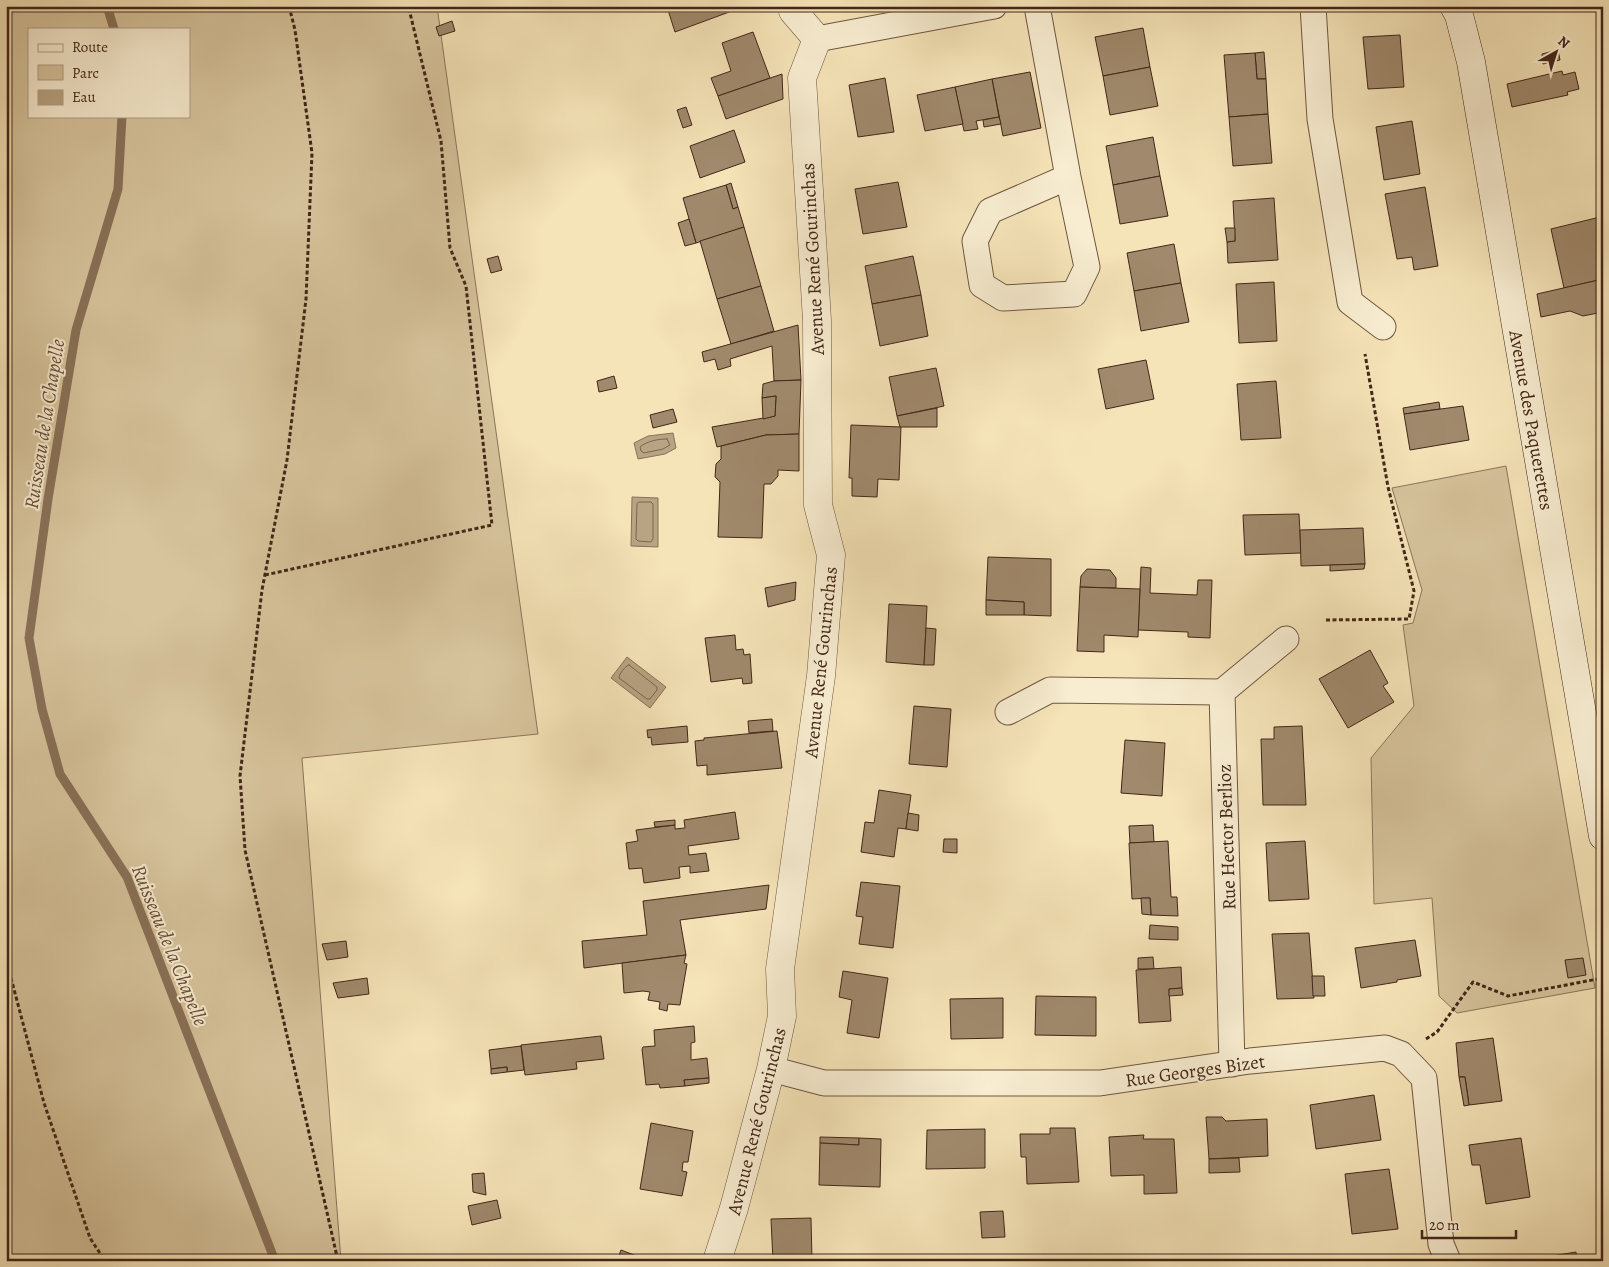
<svg xmlns="http://www.w3.org/2000/svg" width="1609" height="1267" font-family="Alegreya,serif">
<rect width="100%" height="100%" fill="#f5e4b8"/>
<filter id="stains"><feTurbulence type="fractalNoise" baseFrequency=".004" numOctaves="4"/><feColorMatrix values="0 0 0 0 .2 0 0 0 0 .09 0 0 0 0 .02 0 0 0 .5 -.17"/></filter>
<radialGradient id="worn" r=".72"><stop offset=".6" stop-color="#630" stop-opacity="0"/><stop offset="1" stop-color="#630" stop-opacity=".3"/></radialGradient>
<g fill="#d7c49d" stroke="#8d755b" fill-rule="evenodd">
<path d="M6 6H437L538 734 302 758 341 1261H6ZM29 29H189V116H29Z"/>
<polygon points="1506,466 1595,988 1457,1013 1439,996 1432,898 1374,904 1371,758 1414,706 1403,625 1413,623 1422,590 1392,488"/>
</g>
<g fill="#b8a382" stroke="#897158">
<polygon points="673,433 676,448 665,454 638,459 634,443 648,436"/>
<polygon points="632,497 658,498 658,547 631,546"/>
<polygon points="627,657 666,687 650,708 611,678"/>
</g>
<g fill="none" stroke-linecap="round" stroke-linejoin="round">
<g stroke="#7e644e" stroke-width="1">
<path d="M667 439 670 445 663 449 644 453 641 451 640 447C647 441 658 439 667 439Z"/>
<polygon points="639,502 651,502 653,504 653,539 651,542 638,541 636,539 637,504"/>
<path d="M629 665 657 687V690L650 699H647L619 678C619 674 625 666 629 665Z"/>
</g>
<g stroke="#897158" stroke-width="9">
<polyline points="107,6 114,29"/>
<polyline points="122,116 118,189 76,330 48,499 29,638 42,709 60,774 127,877 275,1261"/>
</g>
</g>
<g fill="#a0896c" stroke="#432619">
<polygon points="679,6 739,6 740,8 675,32 668,10"/>
<polygon points="452,21 455,31 439,36 436,27"/>
<polygon points="1143,28 1150,67 1103,76 1095,37"/>
<polygon points="753,32 770,78 718,96 711,78 731,71 722,43"/>
<polygon points="1400,35 1404,87 1368,89 1363,37"/>
<polygon points="1558,50 1560,60 1543,64 1542,54"/>
<polygon points="1264,52 1266,79 1257,79 1255,53"/>
<polygon points="1255,53 1257,79 1266,79 1268,114 1229,117 1224,55"/>
<polygon points="1150,67 1158,106 1110,115 1103,76"/>
<polygon points="1562,71 1563,75 1575,72 1579,89 1567,92 1568,95 1512,107 1507,84"/>
<polygon points="1030,72 1041,128 1003,136 992,79"/>
<polygon points="782,74 783,99 726,119 718,96"/>
<polygon points="885,78 894,132 858,137 849,85"/>
<polygon points="992,79 999,117 976,121 978,129 964,131 955,87"/>
<polygon points="955,87 963,124 925,131 917,95"/>
<polygon points="686,107 692,125 683,128 677,110"/>
<polygon points="1268,114 1272,163 1233,166 1229,117"/>
<polygon points="999,117 1001,124 984,127 983,120"/>
<polygon points="1412,121 1420,174 1384,180 1376,127"/>
<polygon points="734,130 745,162 700,178 690,146"/>
<polygon points="1153,137 1160,176 1113,185 1106,146"/>
<polygon points="1160,176 1168,216 1120,224 1113,185"/>
<polygon points="898,182 907,227 863,234 855,189"/>
<polygon points="731,183 738,207 733,209 726,185"/>
<polygon points="726,185 733,209 738,207 744,227 696,243 683,198"/>
<polygon points="1425,187 1438,266 1414,270 1412,257 1397,259 1385,194"/>
<polygon points="1274,198 1278,260 1228,263 1227,242 1235,241 1233,201"/>
<polygon points="1600,217 1603,229 1603,279 1564,288 1551,229"/>
<polygon points="689,219 696,243 685,246 678,223"/>
<polygon points="744,227 761,286 717,299 700,241"/>
<polygon points="1225,228 1235,228 1235,241 1227,242"/>
<polygon points="1174,244 1181,283 1134,291 1127,253"/>
<polygon points="498,256 502,270 491,273 487,259"/>
<polygon points="913,256 921,295 872,304 865,266"/>
<polygon points="1603,279 1603,312 1583,316 1570,311 1541,317 1537,294"/>
<polygon points="1274,282 1277,341 1239,343 1236,284"/>
<polygon points="1181,283 1189,322 1141,331 1134,291"/>
<polygon points="761,286 774,331 731,344 717,299"/>
<polygon points="921,295 928,336 880,346 872,304"/>
<polygon points="798,325 801,380 774,381 772,346 730,359 731,366 718,370 715,359 704,362 702,352"/>
<polygon points="1146,360 1154,399 1106,409 1098,369"/>
<polygon points="936,368 944,406 897,416 889,377"/>
<polygon points="614,376 617,388 599,392 597,381"/>
<polygon points="801,380 799,434 766,435 717,447 712,427 775,416 776,396 762,398 763,384 774,381"/>
<polygon points="1276,381 1281,438 1241,440 1237,384"/>
<polygon points="776,396 775,416 763,419 762,398"/>
<polygon points="1439,402 1440,409 1404,414 1403,408"/>
<polygon points="1463,406 1469,440 1410,450 1404,414"/>
<polygon points="937,408 937,427 900,427 897,416"/>
<polygon points="673,409 677,422 653,428 650,415"/>
<polygon points="851,425 901,427 899,480 878,479 877,497 852,496 852,478 849,478"/>
<polygon points="799,434 799,471 778,470 778,476 771,484 764,484 762,538 718,537 720,482 715,477 716,464 721,459 721,446 766,435"/>
<polygon points="1299,514 1301,553 1245,555 1243,515"/>
<polygon points="1363,528 1365,564 1301,566 1300,530"/>
<polygon points="988,557 1051,559 1051,616 1024,615 1024,602 986,600"/>
<polygon points="1365,564 1364,569 1330,571 1330,565"/>
<polygon points="1141,567 1151,568 1150,593 1197,595 1198,580 1212,580 1210,638 1188,637 1188,632 1138,630"/>
<polygon points="1087,569 1110,570 1116,578 1116,588 1080,587 1081,576"/>
<polygon points="796,582 795,600 768,607 765,588"/>
<polygon points="1080,587 1140,589 1138,637 1104,635 1104,652 1077,651"/>
<polygon points="986,600 1024,602 1024,615 986,615"/>
<polygon points="889,604 927,606 924,665 886,662"/>
<polygon points="926,628 936,629 934,665 924,665"/>
<polygon points="735,635 736,650 743,649 744,655 750,654 752,683 743,684 742,678 711,682 705,638"/>
<polygon points="1370,650 1388,683 1383,686 1394,702 1348,728 1319,679"/>
<polygon points="914,706 951,709 947,767 909,764"/>
<polygon points="772,719 773,731 749,733 748,721"/>
<polygon points="687,726 688,742 652,745 651,737 648,738 647,730"/>
<polygon points="1302,726 1306,805 1263,805 1261,739 1274,739 1274,727"/>
<polygon points="777,731 782,768 707,775 707,765 697,766 695,741 704,740 704,738"/>
<polygon points="1125,740 1165,743 1162,796 1121,793"/>
<polygon points="879,790 911,795 906,829 898,828 894,857 861,852 865,822 874,823"/>
<polygon points="735,812 739,839 688,846 689,855 706,853 709,871 690,873 690,866 679,867 680,878 644,883 642,868 629,869 626,843 638,841 636,830 675,825 675,829 685,828 684,820"/>
<polygon points="908,813 919,815 918,831 906,829"/>
<polygon points="675,820 675,825 655,827 654,822"/>
<polygon points="1153,825 1154,842 1130,843 1129,826"/>
<polygon points="944,839 957,839 957,853 943,852"/>
<polygon points="1168,841 1171,897 1177,897 1178,916 1151,915 1150,898 1132,899 1129,843"/>
<polygon points="1305,841 1309,899 1269,901 1266,843"/>
<polygon points="861,882 900,886 893,948 859,944 863,917 856,916"/>
<polygon points="769,885 766,909 680,920 686,955 584,968 582,941 647,935 643,901"/>
<polygon points="1141,898 1150,898 1151,915 1142,914"/>
<polygon points="1150,925 1178,927 1178,940 1149,939"/>
<polygon points="1309,933 1314,998 1277,999 1272,934"/>
<polygon points="1415,940 1421,976 1397,980 1397,982 1361,988 1355,948"/>
<polygon points="346,941 348,957 327,960 322,944"/>
<polygon points="686,955 684,963 687,964 680,1005 668,1004 667,1011 659,1009 660,1002 648,1000 650,992 643,991 624,993 622,963"/>
<polygon points="1153,957 1154,969 1138,969 1138,958"/>
<polygon points="1583,958 1586,975 1568,978 1565,960"/>
<polygon points="1181,967 1182,988 1169,989 1171,1021 1139,1023 1136,970"/>
<polygon points="843,971 888,978 879,1038 847,1033 852,1000 839,997"/>
<polygon points="1312,976 1324,976 1325,996 1313,996"/>
<polygon points="367,978 369,994 338,998 333,983"/>
<polygon points="1182,988 1183,995 1169,996 1169,989"/>
<polygon points="1036,996 1096,997 1096,1036 1035,1035"/>
<polygon points="1003,998 1003,1038 951,1039 950,999"/>
<polygon points="694,1026 695,1042 691,1043 691,1060 707,1058 709,1078 684,1080 685,1086 660,1088 659,1084 646,1085 642,1049 643,1047 655,1046 654,1030"/>
<polygon points="601,1036 604,1059 576,1062 577,1069 525,1075 521,1045"/>
<polygon points="1493,1038 1502,1101 1469,1105 1465,1077 1459,1077 1456,1043"/>
<polygon points="521,1046 524,1070 507,1072 507,1067 491,1069 489,1050"/>
<polygon points="507,1067 507,1072 491,1074 491,1069"/>
<polygon points="1459,1077 1465,1077 1469,1105 1464,1106"/>
<polygon points="709,1078 709,1083 685,1086 684,1080"/>
<polygon points="1374,1095 1381,1140 1316,1149 1310,1105"/>
<polygon points="1206,1117 1222,1117 1226,1121 1267,1119 1268,1156 1209,1159"/>
<polygon points="651,1123 693,1131 688,1162 683,1162 682,1171 687,1172 682,1196 640,1189"/>
<polygon points="1050,1128 1075,1128 1079,1182 1027,1184 1026,1157 1021,1157 1020,1134 1050,1134"/>
<polygon points="985,1129 985,1168 926,1169 927,1130"/>
<polygon points="1144,1135 1143,1139 1174,1139 1177,1193 1144,1194 1144,1175 1111,1176 1109,1137"/>
<polygon points="820,1137 859,1138 859,1145 820,1143"/>
<polygon points="859,1138 881,1139 880,1187 819,1185 820,1143 859,1145"/>
<polygon points="1521,1138 1530,1197 1486,1204 1480,1165 1472,1165 1469,1145"/>
<polygon points="1239,1158 1240,1172 1209,1173 1209,1159"/>
<polygon points="1389,1169 1398,1229 1352,1234 1345,1174"/>
<polygon points="484,1173 486,1195 473,1192 472,1174"/>
<polygon points="497,1200 501,1218 472,1225 468,1206"/>
<polygon points="1003,1211 1005,1237 982,1238 980,1212"/>
<polygon points="811,1218 812,1261 773,1261 771,1219"/>
<polygon points="621,1250 650,1261 617,1261"/>
<polygon points="1576,1252 1577,1261 1521,1261"/>
<polygon points="1293,1257 1293,1261 1230,1261 1230,1260"/>
</g>
<g fill="none" stroke-linecap="round" stroke-linejoin="round">
<defs>
<g id="minor">
<polyline points="1037,6 1068,177 1087,267 1074,294 1003,298 982,285 975,241 990,211 1068,177"/>
<polyline points="1313,6 1320,119 1350,302 1383,327"/>
<polyline points="817,39 994,6"/>
<polyline points="1008,712 1050,690 1222,692"/>
<polyline points="1232,1064 1222,692 1286,639"/>
<polyline points="771,1069 824,1083 1100,1083 1250,1061 1385,1048 1401,1054 1424,1078 1441,1244 1448,1261"/>
</g>
<polyline id="tertiary" points="717,1261 734,1208 771,1069 782,1016 780,969 821,676 831,555 818,505 817,320 802,78 817,39 793,11 792,6"/>
<polyline id="secondary" points="1454,6 1459,15 1471,62 1603,836"/>
</defs>
<use href="#minor" stroke="#705641" stroke-width="27"/>
<use href="#tertiary" stroke="#705641" stroke-width="29"/>
<use href="#secondary" stroke="#432619" stroke-width="29"/>
<g stroke="#432619" stroke-width="3" stroke-dasharray="4 2.5" stroke-linecap="butt">
<polyline points="289,6 295,30 312,153 306,299 287,460 262,590 240,776 245,850 338,1261"/>
<polyline points="265,575 492,525 466,286 450,248 441,141 410,13 407,6"/>
<polyline points="1326,620 1409,619 1414,591 1388,487 1365,354"/>
<polyline points="6,959 44,1103 90,1238 105,1261"/>
<polyline points="1426,1039 1437,1032 1473,982 1508,996 1603,978"/>
</g>
<use href="#minor" stroke="#f8edd1" stroke-width="25"/>
<use href="#tertiary" stroke="#f8edd1" stroke-width="28"/>
<use href="#secondary" stroke="#f8edd1" stroke-width="28"/>
</g>
<g text-anchor="middle" stroke-width="4" stroke-linejoin="round" paint-order="stroke">
<g font-size="19" fill="#432619" stroke="#f8edd1">
<text transform="translate(812 259) rotate(-93)" y="7">Avenue René Gourinchas</text>
<text transform="translate(1532 420) rotate(80)" y="7">Avenue des Paquerettes</text>
<text transform="translate(820 662) rotate(-84)" y="7">Avenue René Gourinchas</text>
<text transform="translate(1226 837) rotate(-92)" y="7">Rue Hector Berlioz</text>
<text transform="translate(1195 1070) rotate(-8)" y="7">Rue Georges Bizet</text>
<text transform="translate(756 1121) rotate(-76)" y="7">Avenue René Gourinchas</text>
</g>
<g font-size="20" font-style="italic" fill="#664c38" stroke="#f8edd1">
<text transform="translate(44 424) rotate(-81)" y="7">Ruisseau de la Chapelle</text>
<text transform="translate(170 945) rotate(68)" y="7">Ruisseau de la Chapelle</text>
</g>
</g>
<rect width="1609" height="1267" fill="none" stroke="#f5e4b8" stroke-width="25"/>
<rect x="8" y="8" width="1594" height="1252" fill="none" stroke="#432619" stroke-width="2.5"/>
<rect x="12" y="12" width="1584" height="1242" fill="none" stroke="#432619"/>
<rect x="28" y="28" width="162" height="90" fill="#f8edd1" stroke="#b09d87"/>
<rect x="38" y="44" width="25" height="8" fill="#f8edd1" stroke="#b09d87"/>
<text x="72" y="52" font-size="15" fill="#432619">Route</text>
<rect x="38" y="65" width="25" height="15" fill="#d7c49d" stroke="#b09d87"/>
<text x="72" y="78" font-size="15" fill="#432619">Parc</text>
<rect x="38" y="90" width="25" height="15" fill="#b8a382" stroke="#b09d87"/>
<text x="72" y="102" font-size="15" fill="#432619">Eau</text>
<g transform="translate(1556 52) rotate(39)" stroke="#f8edd1" stroke-width="4" paint-order="stroke">
<path d="M0-4L9 19L0 12L-9 19Z" fill="#432619"/>
<text y="-8" font-size="14" font-weight="bold" text-anchor="middle" fill="#432619">N</text>
</g>
<path d="M1422 1230v8h94v-8" fill="none" stroke="#432619" stroke-width="2.5"/>
<text x="1429" y="1230" font-size="15" fill="#432619" stroke="#f8edd1" stroke-width="4" paint-order="stroke">20 m</text>
<rect width="100%" height="100%" filter="url(#stains)"/>
<rect width="100%" height="100%" fill="url(#worn)"/>
</svg>
